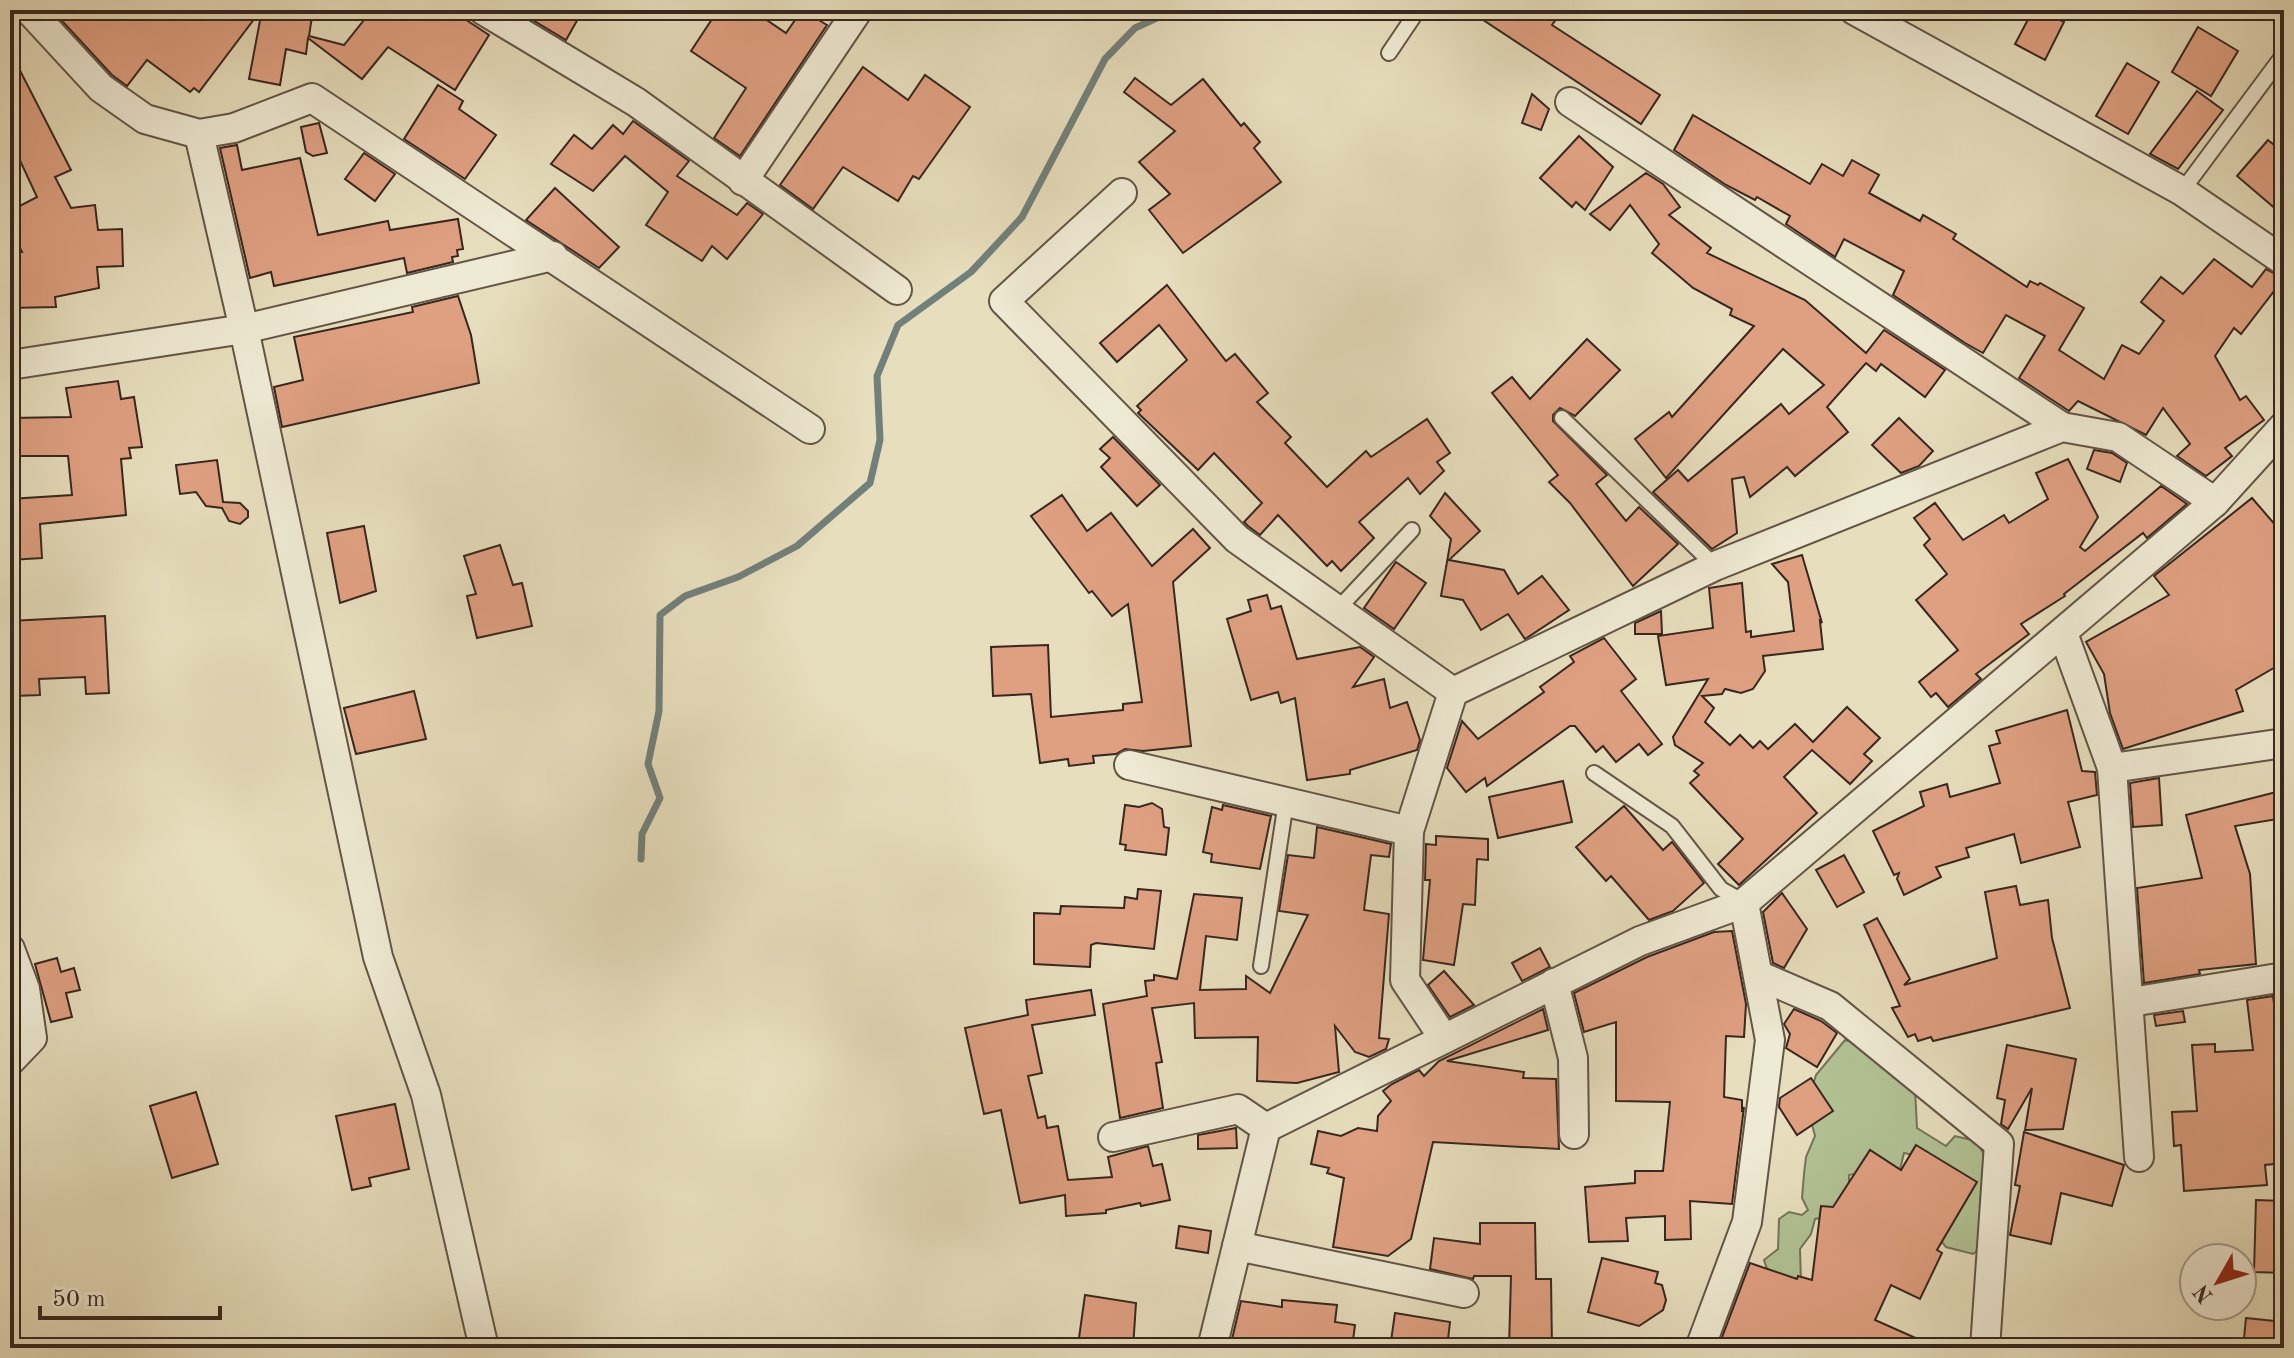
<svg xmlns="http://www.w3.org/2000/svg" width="2294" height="1358" font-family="'Old Standard TT',serif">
<rect width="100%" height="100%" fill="#e7debd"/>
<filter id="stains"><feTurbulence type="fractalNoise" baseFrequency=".0025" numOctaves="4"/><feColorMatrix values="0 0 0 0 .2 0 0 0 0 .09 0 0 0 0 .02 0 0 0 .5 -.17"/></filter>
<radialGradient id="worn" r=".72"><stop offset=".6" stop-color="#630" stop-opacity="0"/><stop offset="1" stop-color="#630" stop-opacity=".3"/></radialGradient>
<polygon fill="#b2c294" stroke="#74745a" stroke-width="2" points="1845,1040 1862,1045 1915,1088 1917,1128 1946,1146 1955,1136 1976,1141 1991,1166 1986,1244 1973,1254 1946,1247 1939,1238 1922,1157 1904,1153 1897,1182 1864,1172 1849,1175 1849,1194 1827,1217 1815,1219 1811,1234 1800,1249 1801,1282 1769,1275 1764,1260 1778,1249 1779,1219 1789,1212 1802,1215 1808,1210 1802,1198 1804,1174 1806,1157 1815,1136 1810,1117 1810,1095 1816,1075"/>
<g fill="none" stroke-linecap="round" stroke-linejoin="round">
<polyline stroke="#72807b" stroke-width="7" points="641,859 642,834 660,798 648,764 659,711 660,615 685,596 738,577 797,546 870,483 880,440 877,376 898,325 971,272 1022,217 1105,59 1135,28 1174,10"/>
</g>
<g fill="#dfa082" stroke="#37271f" stroke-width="2">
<polygon points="52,10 261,10 199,92 194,88 190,92 147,60 127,86 112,75"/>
<polygon points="262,10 313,10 309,36 344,45 372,10 451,10 489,35 455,90 388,47 362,79 308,38 306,54 286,49 280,85 249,79"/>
<polygon points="516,10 583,10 566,40"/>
<polygon points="718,10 752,10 786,33 802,10 827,25 740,156 714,138 746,88 691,51"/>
<polygon points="1468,10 1544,10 1557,18 1552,25 1660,95 1641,124"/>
<polygon points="2033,10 2042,10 2064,22 2045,60 2015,44"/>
<polygon points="2198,27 2238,51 2211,96 2172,72"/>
<polygon points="10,51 71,170 55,177 71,208 95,205 98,230 122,229 123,266 97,267 99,288 55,297 56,307 10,308 10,252 22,252 10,229 10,211 37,197 10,139"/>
<polygon points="2127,63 2159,82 2128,134 2096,116"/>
<polygon points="863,67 908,100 925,75 970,107 919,179 913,176 898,201 843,167 813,209 780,185"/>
<polygon points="1135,78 1171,105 1203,79 1241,126 1244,123 1260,142 1254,148 1281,182 1183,253 1149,210 1170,194 1139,162 1175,131 1124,92"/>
<polygon points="438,85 463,101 459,109 496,135 465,179 404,139"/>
<polygon points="2197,91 2223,110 2178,169 2150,154"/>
<polygon points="1532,94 1549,109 1541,130 1522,123"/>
<polygon points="1693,115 1810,184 1822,164 1843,176 1852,160 1879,175 1869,193 1920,221 1923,215 1956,234 1953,239 2027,287 2030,281 2038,285 2040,283 2084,308 2059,350 2104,379 2122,345 2139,354 2164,321 2141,302 2161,277 2183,294 2214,259 2252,287 2266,269 2284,278 2241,334 2234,328 2215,356 2240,400 2246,396 2264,420 2225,448 2232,456 2206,476 2177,456 2190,444 2163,408 2146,435 2078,401 2069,411 2019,378 2045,336 2006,315 1983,353 1965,343 1893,295 1904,271 1844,239 1835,257 1786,224 1790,216 1757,197 1755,200 1726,185 1674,150"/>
<polygon points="633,121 689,161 677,176 737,215 747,203 763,214 727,259 712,246 702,261 646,225 668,192 625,156 593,191 551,164 574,135 592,149 613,125 623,134"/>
<polygon points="319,123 327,153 313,156 306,152 301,127"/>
<polygon points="1579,136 1613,167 1585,210 1576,202 1572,207 1540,178"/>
<polygon points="2268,140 2284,153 2284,216 2237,176"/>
<polygon points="237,145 242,170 300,158 318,235 388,221 390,230 458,219 463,249 457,250 458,256 452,257 453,262 407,273 404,258 274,286 271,272 250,278 220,148"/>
<polygon points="364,153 395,174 375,201 345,179"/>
<polygon points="1646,173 1663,184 1680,207 1669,215 1711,248 1707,253 1805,300 1866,353 1884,330 1945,370 1925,397 1881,364 1876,371 1866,363 1827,407 1848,432 1795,476 1787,467 1750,497 1744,477 1732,479 1737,533 1712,549 1653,492 1678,470 1688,481 1781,404 1789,414 1824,385 1783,349 1666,478 1635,439 1669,412 1672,417 1754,326 1730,315 1732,309 1693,288 1652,253 1659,244 1630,205 1610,230 1590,214"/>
<polygon points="555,188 619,247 599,268 526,220"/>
<polygon points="1167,285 1226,361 1235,354 1268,393 1257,402 1291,437 1285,443 1327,487 1366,451 1371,457 1427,419 1450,453 1437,462 1444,471 1420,494 1408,478 1359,522 1374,538 1341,571 1332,561 1327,566 1278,515 1260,535 1248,526 1244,522 1262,503 1214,453 1198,470 1138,413 1141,410 1137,406 1187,360 1159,325 1117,362 1100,343"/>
<polygon points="458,296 471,335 479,383 282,427 274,387 303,380 294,337 413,312 412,307"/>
<polygon points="1587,339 1620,370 1575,416 1560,408 1553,415 1553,421 1607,475 1596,484 1626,521 1639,507 1678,544 1633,586 1570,503 1549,482 1558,475 1492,393 1512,377 1530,399"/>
<polygon points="118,381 121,399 134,397 142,447 129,448 131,458 121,459 126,515 40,524 42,558 10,560 10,499 72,495 68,456 10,456 10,418 71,417 66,388"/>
<polygon points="1899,418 1933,451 1919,466 1901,473 1872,445"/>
<polygon points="1113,437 1160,485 1137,506 1101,467 1110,458 1100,449"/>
<polygon points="2094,450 2112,453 2127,463 2120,482 2087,469"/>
<polygon points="2068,459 2098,517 2080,547 2085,551 2161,486 2187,504 2147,538 2143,533 2064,594 2065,596 2021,624 2029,634 1976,674 1981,679 1948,707 1936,693 1931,697 1919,682 1958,650 1916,600 1947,574 1924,545 1930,539 1914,518 1935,503 1963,540 2004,515 2009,523 2048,499 2036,473"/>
<polygon points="217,460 223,502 240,503 248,511 248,517 240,524 229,521 222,508 206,506 196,492 180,494 176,465"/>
<polygon points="1445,493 1480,531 1449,560 1504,570 1518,594 1542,576 1569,610 1525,639 1508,614 1481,630 1463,600 1441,596 1451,539 1430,516"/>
<polygon points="1062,495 1087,531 1111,513 1152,566 1193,529 1210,548 1173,582 1191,746 1143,751 1125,749 1116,754 1093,756 1094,763 1069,766 1068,759 1040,763 1031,694 993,696 991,647 1048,645 1051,717 1123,710 1123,704 1142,702 1128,604 1112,616 1092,591 1089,593 1031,516"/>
<polygon points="2252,498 2284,535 2284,662 2236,690 2243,711 2123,749 2110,713 2104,674 2086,642 2169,595 2154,576"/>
<polygon points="364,526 376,591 340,603 327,533"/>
<polygon points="500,545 513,585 522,583 532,626 477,638 467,596 476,594 464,556"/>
<polygon points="1802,555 1822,623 1820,621 1823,649 1763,656 1765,671 1753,689 1741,693 1725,689 1722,694 1702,696 1714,708 1705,722 1730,745 1740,735 1753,748 1760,741 1768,749 1795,724 1813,742 1847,707 1880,738 1864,754 1872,761 1850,784 1812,750 1784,777 1817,813 1739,885 1718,864 1743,839 1690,783 1699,775 1694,771 1703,763 1675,745 1673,737 1708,679 1666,685 1658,636 1713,628 1709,588 1742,583 1746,632 1751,631 1751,637 1794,631 1788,582 1772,564"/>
<polygon points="1396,562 1426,583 1394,629 1364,608"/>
<polygon points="1267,595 1271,609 1281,606 1297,659 1360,647 1374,657 1353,687 1384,679 1390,708 1407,702 1420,740 1417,750 1350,770 1350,774 1307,780 1295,698 1281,703 1278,692 1251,700 1227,619 1251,611 1248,600"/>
<polygon points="1661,611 1662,634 1635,634 1635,623"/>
<polygon points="105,616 109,693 86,694 85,677 39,679 40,695 14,696 10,621"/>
<polygon points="1604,638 1636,679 1621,691 1662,744 1648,755 1639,744 1616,762 1603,746 1596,752 1575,726 1570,726 1487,786 1485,778 1466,792 1447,768 1462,721 1478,739 1544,692 1540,687 1574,662 1570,656"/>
<polygon points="414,691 426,739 356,754 344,708"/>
<polygon points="2067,710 2082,771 2095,772 2097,795 2068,802 2080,847 2021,863 2014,834 1966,848 1969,857 1936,867 1941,877 1904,895 1897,879 1899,873 1894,875 1873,831 1924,806 1920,792 1947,784 1950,797 2000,783 1989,746 2000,743 1996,731"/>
<polygon points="2159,778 2162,825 2133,827 2130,783"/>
<polygon points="1563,781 1572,822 1498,838 1489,797"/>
<polygon points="2284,790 2284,818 2235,826 2250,874 2256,964 2199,970 2200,974 2144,983 2137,888 2202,878 2186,815"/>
<polygon points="1152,803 1162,809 1164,827 1169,828 1166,855 1125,850 1126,845 1120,844 1125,805 1139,807"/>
<polygon points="1223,805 1271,816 1260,869 1211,862 1212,854 1203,852 1212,807 1222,810"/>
<polygon points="1624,806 1663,850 1672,842 1704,883 1673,911 1649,920 1611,876 1606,881 1576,847"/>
<polygon points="1317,827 1391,844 1389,857 1371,855 1364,910 1389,914 1379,1038 1389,1039 1386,1049 1369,1057 1355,1052 1335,1026 1339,1072 1297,1083 1257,1081 1258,1037 1195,1038 1194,1003 1152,1008 1162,1062 1156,1063 1163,1108 1120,1118 1103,1004 1147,996 1145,981 1154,980 1154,975 1177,979 1194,894 1242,898 1237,940 1206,936 1200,990 1246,989 1246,976 1270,993 1308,915 1279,911 1288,855 1314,858"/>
<polygon points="1436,836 1488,839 1488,860 1477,859 1475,905 1463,904 1454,965 1423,960 1430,880 1425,880 1426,844 1436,845"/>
<polygon points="1844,855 1864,892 1837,907 1816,870"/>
<polygon points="2016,886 2020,905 2048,900 2052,938 2070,1008 1933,1041 1931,1037 1918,1041 1915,1034 1908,1037 1892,1008 1900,1006 1864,925 1877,918 1910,979 1904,985 1997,958 1985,892"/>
<polygon points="1138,889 1161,891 1154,949 1096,943 1091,945 1090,967 1034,964 1034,913 1060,914 1061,906 1124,908 1125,897 1137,899"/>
<polygon points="1782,893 1807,929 1784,968 1773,963 1763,912"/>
<polygon points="1732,931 1746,1004 1744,1037 1726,1036 1724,1097 1742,1100 1742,1112 1744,1107 1732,1204 1690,1201 1691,1239 1665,1240 1665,1216 1626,1218 1628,1241 1589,1242 1585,1187 1635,1183 1635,1171 1663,1171 1670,1102 1616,1101 1616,1022 1584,1032 1574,993 1647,957 1714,932"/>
<polygon points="1540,948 1550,967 1522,981 1512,963"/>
<polygon points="57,958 61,972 74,968 80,990 66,993 72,1017 51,1022 35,964"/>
<polygon points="1444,971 1474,1005 1450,1017 1428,985"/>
<polygon points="1091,990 1095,1015 1032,1025 1042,1073 1028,1076 1038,1118 1045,1116 1047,1128 1058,1126 1068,1180 1112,1177 1108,1157 1148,1146 1153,1166 1162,1164 1170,1200 1141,1206 1140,1203 1106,1210 1106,1213 1066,1216 1065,1195 1020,1203 1001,1110 984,1114 965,1028 1028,1015 1026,1000"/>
<polygon points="2273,996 2279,1041 2284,1040 2284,1163 2265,1165 2267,1185 2184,1191 2181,1145 2174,1146 2172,1112 2197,1111 2192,1045 2215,1044 2215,1052 2253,1050 2247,1000"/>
<polygon points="1543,1009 1548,1030 1447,1061 1524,1072 1523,1078 1556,1079 1559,1149 1433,1142 1411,1239 1388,1256 1333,1247 1344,1178 1327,1173 1329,1168 1311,1164 1318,1131 1341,1136 1358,1128 1377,1131 1378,1116 1391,1101 1383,1091 1392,1084 1419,1070 1424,1076 1439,1061"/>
<polygon points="1794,1009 1821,1021 1837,1033 1817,1067 1786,1048 1790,1034 1784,1024"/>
<polygon points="2183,1011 2185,1022 2156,1026 2154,1015"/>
<polygon points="2007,1045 2076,1059 2063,1129 2025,1130 2032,1088 2008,1129 2001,1124 2005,1100 1997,1098"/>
<polygon points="1811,1078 1833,1111 1797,1135 1779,1107 1780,1098"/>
<polygon points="196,1092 218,1164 172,1178 150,1106"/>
<polygon points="395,1104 409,1169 369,1178 371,1186 352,1190 336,1116"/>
<polygon points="1236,1128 1237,1148 1198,1149 1198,1135"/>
<polygon points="2024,1132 2124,1165 2112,1206 2061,1193 2051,1244 2010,1235 2020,1186 2015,1185"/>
<polygon points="1916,1145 1977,1182 1937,1250 1942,1253 1920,1299 1891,1285 1875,1320 1938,1348 1718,1348 1750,1263 1797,1279 1798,1276 1812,1280 1821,1206 1833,1207 1870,1150 1901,1170"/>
<polygon points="2256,1200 2284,1201 2284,1273 2254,1272"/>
<polygon points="1480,1223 1535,1223 1536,1279 1551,1279 1552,1348 1509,1348 1511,1276 1474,1276 1473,1279 1430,1269 1434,1238 1480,1244"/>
<polygon points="1179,1226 1211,1231 1208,1253 1176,1248"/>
<polygon points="1602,1258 1658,1272 1655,1283 1662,1285 1666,1300 1663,1310 1639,1326 1588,1312"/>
<polygon points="1085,1295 1136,1303 1133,1348 1081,1348 1082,1339 1079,1338"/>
<polygon points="1282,1300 1337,1305 1335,1322 1355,1325 1352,1348 1230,1348 1241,1301 1282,1307"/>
<polygon points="1395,1313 1450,1322 1447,1348 1390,1348"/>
<polygon points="2246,1318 2284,1322 2284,1348 2243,1348"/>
</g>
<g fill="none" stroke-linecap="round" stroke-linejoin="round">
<defs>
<g id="lane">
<polyline points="1389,53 1418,10"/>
<polyline points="2182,191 2281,58"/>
<polyline points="1562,418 1715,566"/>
<polyline points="1336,611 1412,530"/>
<polyline points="1594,773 1672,826 1721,889 1744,902"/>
<polyline points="1261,966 1286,802"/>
</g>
<g id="street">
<polyline points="29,10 101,88 145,119 199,134 234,128 312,98 810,429"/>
<polyline points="483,10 636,102 897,290"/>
<polyline points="1854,10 2182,191 2284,261"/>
<polyline points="1570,102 2062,427"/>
<polyline points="199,134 244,329 378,957 426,1095 484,1348"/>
<polyline points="743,181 858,10"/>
<polyline points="1122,193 1004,301 1237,539 1453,692"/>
<polyline points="10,365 244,329 553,256"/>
<polyline points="2063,633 2112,768 2139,1157"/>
<polyline points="1129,765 1409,831"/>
<polyline points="2112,768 2284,743"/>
<polyline points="10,949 25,989 32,1038 10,1061"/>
<polyline points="1760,976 1830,1006 1999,1144 1985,1348"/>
<polyline points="1554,983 1573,1058 1574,1134"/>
<polyline points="2131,1002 2284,977"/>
<polyline points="1443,1037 1405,980 1409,831 1453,692 1715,566 2062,427 2118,437 2215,502"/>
<polyline points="1113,1137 1238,1109 1266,1128"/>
<polyline points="1237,1246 1464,1293"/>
<polyline points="1212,1348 1266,1128 1640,941 1744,903 2215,502 2284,426"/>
<polyline points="1700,1348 1747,1222 1770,1040 1744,903"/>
</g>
</defs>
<use href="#lane" stroke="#635546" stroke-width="18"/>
<use href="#street" stroke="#635546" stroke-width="32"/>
<use href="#lane" stroke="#efead4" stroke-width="14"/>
<use href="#street" stroke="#efead4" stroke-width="28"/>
</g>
<rect width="2294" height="1358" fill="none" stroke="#e7debd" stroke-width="40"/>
<rect x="12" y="12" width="2270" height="1334" fill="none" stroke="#37271f" stroke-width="4"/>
<rect x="20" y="20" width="2254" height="1318" fill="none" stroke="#37271f" stroke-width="2"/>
<g transform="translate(2218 1282) rotate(231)"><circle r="38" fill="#efead4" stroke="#a59c8c" stroke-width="2"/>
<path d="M0-6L14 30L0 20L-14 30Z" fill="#8f2418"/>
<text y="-12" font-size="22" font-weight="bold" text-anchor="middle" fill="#37271f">N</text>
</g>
<path d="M40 1306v12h180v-12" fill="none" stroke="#37271f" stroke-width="4"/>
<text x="52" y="1306" font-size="24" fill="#37271f" stroke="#efead4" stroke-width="6" paint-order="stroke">50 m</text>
<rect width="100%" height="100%" filter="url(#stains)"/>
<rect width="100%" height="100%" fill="url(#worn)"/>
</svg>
